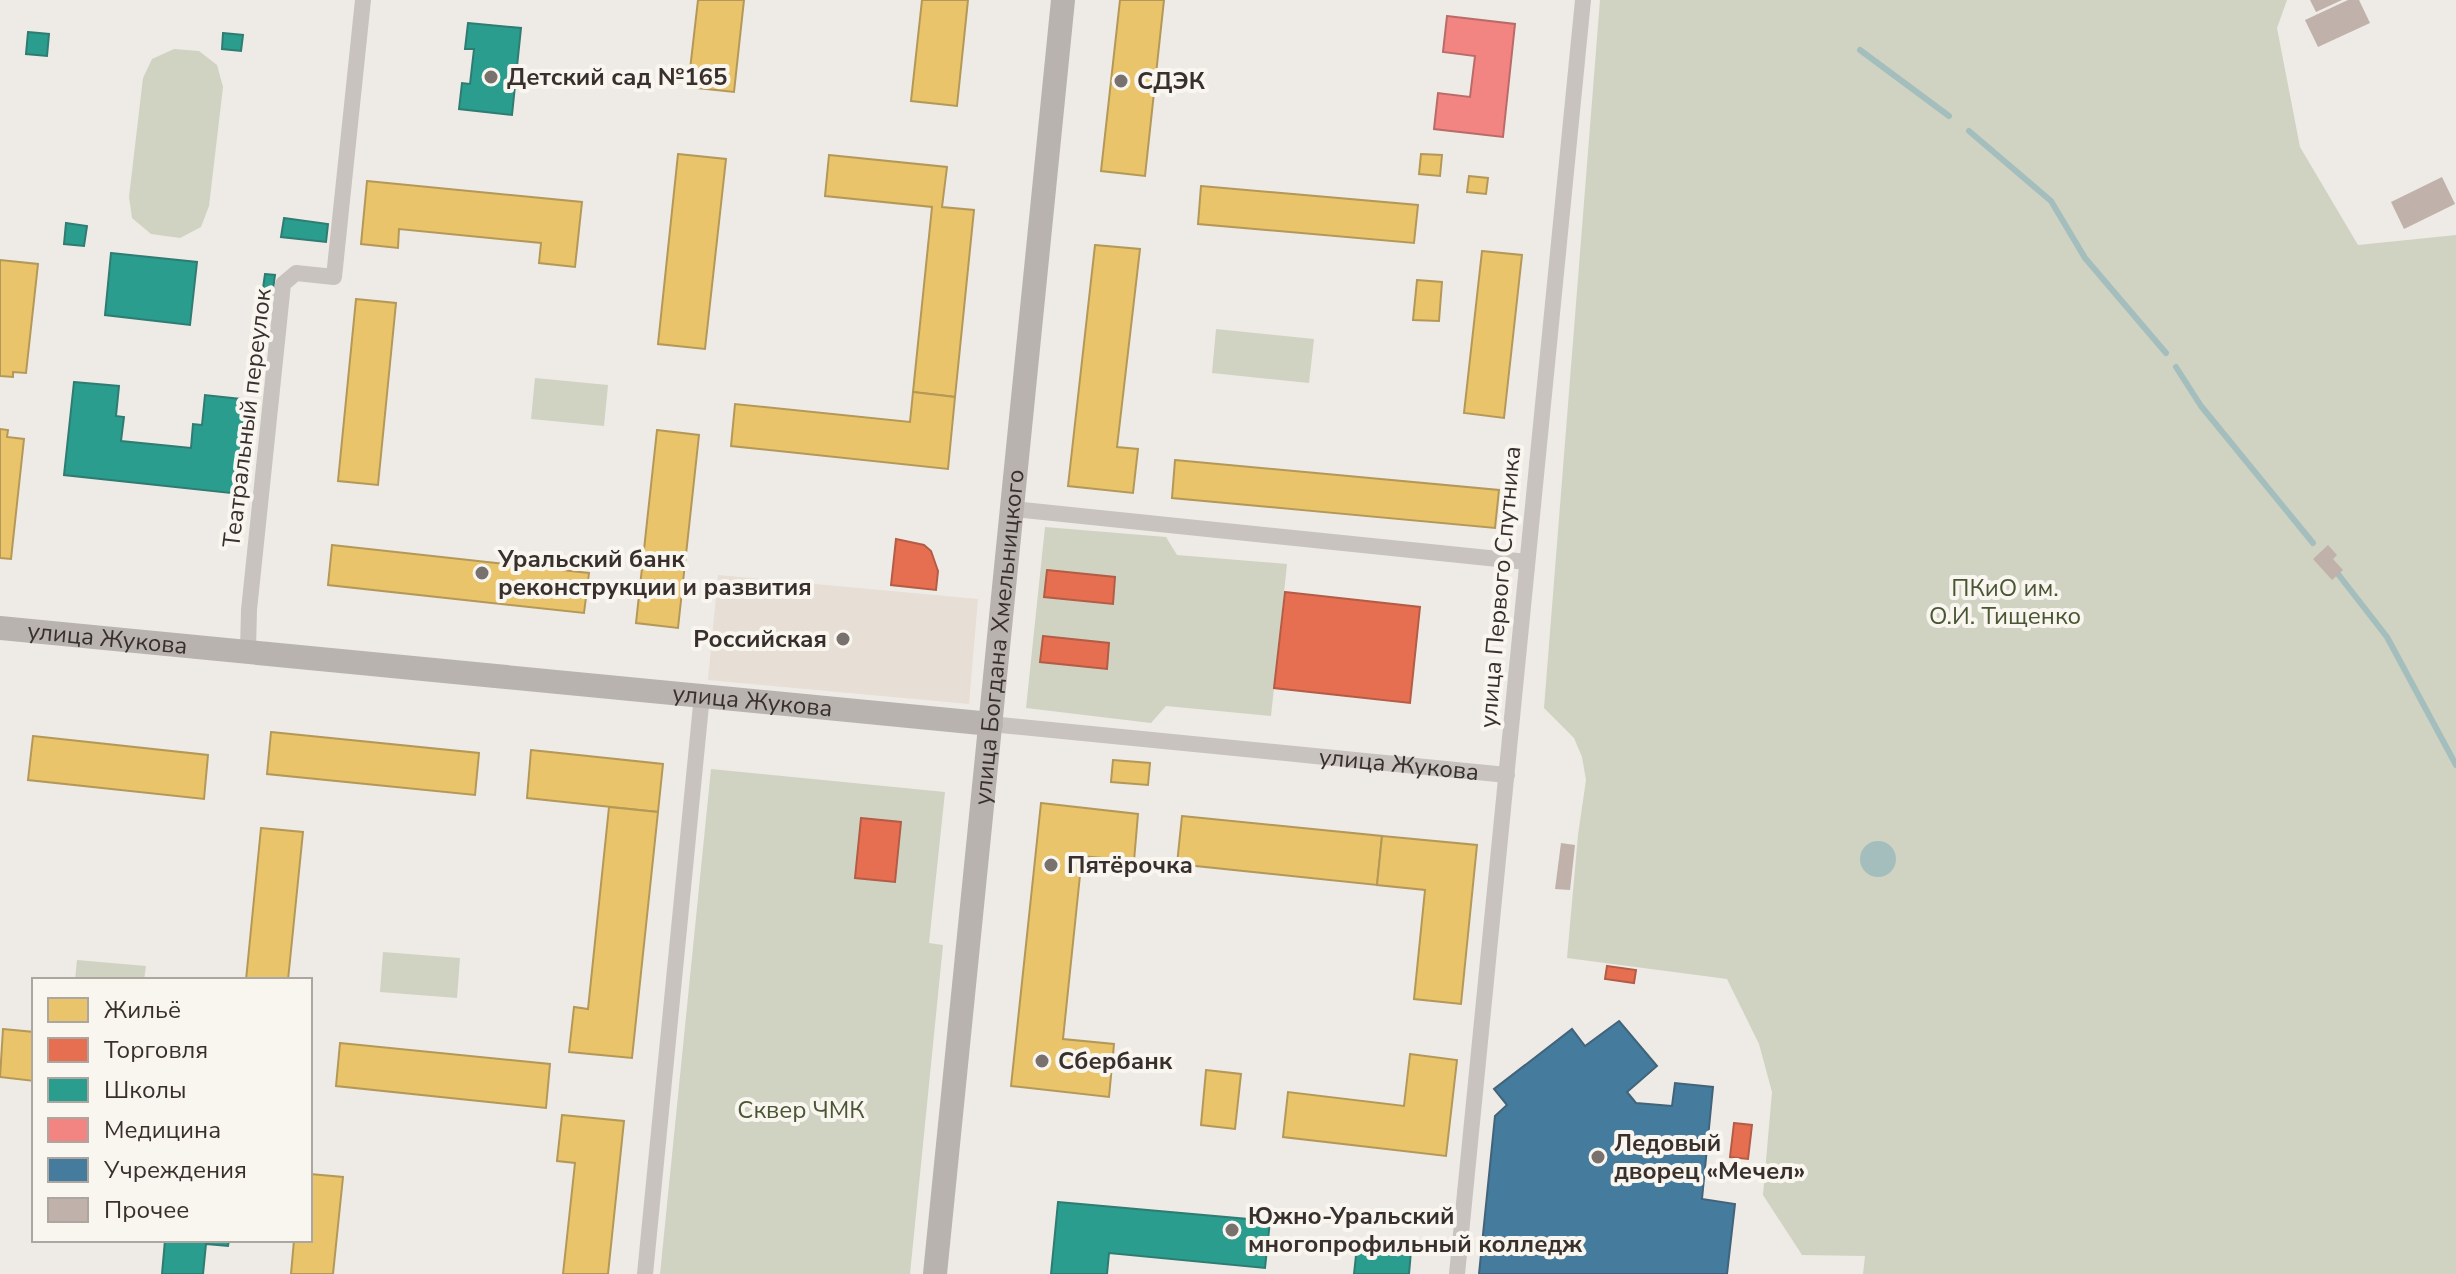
<svg xmlns="http://www.w3.org/2000/svg" width="2456" height="1274" font-family="'Nunito Sans',sans-serif">
<rect width="100%" height="100%" fill="#eeebe6"/>
<g fill="#d0d3c2">
<polygon points="1600,0 2287,0 2277,28 2300,147 2358,245 2456,235 2456,1274 1863,1274 1865,1256 1802,1255 1763,1195 1772,1092 1759,1044 1727,979 1567,958 1578,835 1586,780 1582,757 1574,738 1544,708"/>
<polygon points="174,49 199,51 217,65 223,87 209,206 201,227 180,238 151,234 132,218 129,197 143,78 152,59"/>
<polygon points="1216,329 1314,339 1309,383 1212,373"/>
<polygon points="535,378 608,385 604,426 531,419"/>
<polygon points="1045,527 1166,537 1177,555 1287,564 1271,716 1166,706 1151,723 1026,708"/>
<polygon points="711,769 945,792 929,943 943,945 910,1274 660,1274"/>
<polygon points="383,952 460,958 457,998 380,992"/>
<polygon points="77,960 146,966 144,980 75,980"/>
</g>
<polygon fill="#e7ded5" points="718,575 978,599 969,704 708,680"/>
<circle fill="#a4bebd" cx="1878" cy="859" r="18"/>
<g fill="#e9c46a" stroke="#b49858" stroke-width="2">
<polygon points="698,0 744,0 734,92 688,87"/>
<polygon points="922,0 968,0 957,106 911,101"/>
<polygon points="1120,0 1164,0 1145,176 1101,171"/>
<polygon points="678,154 726,159 705,349 658,344"/>
<polygon points="1421,154 1442,155 1440,176 1419,174"/>
<polygon points="829,155 947,167 942,207 974,210 955,397 913,392 932,207 825,196"/>
<polygon points="1469,176 1488,178 1486,194 1467,192"/>
<polygon points="367,181 582,202 575,267 539,263 541,243 399,229 398,248 361,244"/>
<polygon points="1201,186 1418,205 1414,243 1198,224"/>
<polygon points="1095,245 1140,249 1117,447 1138,449 1133,493 1068,486"/>
<polygon points="1482,251 1522,255 1504,418 1464,413"/>
<polygon points="0,260 38,264 26,373 13,372 13,377 0,376"/>
<polygon points="1417,280 1442,282 1439,321 1413,320"/>
<polygon points="356,299 396,303 378,485 338,481"/>
<polygon points="913,392 955,397 948,469 731,446 735,404 910,422"/>
<polygon points="0,429 8,430 7,437 24,439 11,559 0,558"/>
<polygon points="657,430 699,435 678,628 636,623"/>
<polygon points="1175,460 1499,490 1495,528 1172,498"/>
<polygon points="332,545 589,573 584,613 328,585"/>
<polygon points="271,732 479,753 475,795 267,774"/>
<polygon points="33,736 208,755 204,799 28,780"/>
<polygon points="531,750 663,764 658,812 527,798"/>
<polygon points="1113,760 1150,763 1148,785 1111,782"/>
<polygon points="1041,803 1138,814 1134,861 1082,856 1063,1039 1114,1044 1109,1097 1011,1086"/>
<polygon points="609,807 658,812 632,1058 569,1052 574,1007 588,1009"/>
<polygon points="1182,816 1382,836 1377,885 1177,864"/>
<polygon points="261,828 303,832 288,980 246,980"/>
<polygon points="1382,836 1477,845 1461,1004 1414,999 1425,890 1377,885"/>
<polygon points="3,1029 34,1032 34,1081 0,1077"/>
<polygon points="340,1043 550,1064 546,1108 336,1086"/>
<polygon points="1410,1054 1457,1060 1446,1156 1283,1137 1288,1092 1404,1106"/>
<polygon points="1206,1070 1241,1074 1235,1129 1201,1125"/>
<polygon points="562,1115 624,1121 608,1274 563,1274 575,1163 557,1161"/>
<polygon points="310,1174 343,1177 333,1274 291,1274 294,1240 310,1240"/>
</g>
<g fill="#e76f51" stroke="#b35c46" stroke-width="2">
<polygon points="896,539 924,545 931,551 938,571 936,590 891,585"/>
<polygon points="1047,570 1115,577 1113,604 1044,597"/>
<polygon points="1285,592 1420,607 1410,703 1274,688"/>
<polygon points="1043,636 1109,643 1107,669 1040,662"/>
<polygon points="861,818 901,822 895,882 855,878"/>
<polygon points="1607,966 1636,970 1634,983 1605,979"/>
<polygon points="1734,1123 1752,1125 1748,1159 1730,1157"/>
</g>
<g fill="#2a9d8f" stroke="#2e7c72" stroke-width="2">
<polygon points="468,23 521,28 512,115 459,109 462,83 470,84 474,49 465,49"/>
<polygon points="28,32 49,34 47,56 26,54"/>
<polygon points="223,33 243,35 241,51 222,49"/>
<polygon points="284,218 328,224 326,242 281,237"/>
<polygon points="66,223 87,226 84,246 64,244"/>
<polygon points="111,253 197,262 190,325 105,315"/>
<polygon points="265,274 275,275 272,297 262,295"/>
<polygon points="74,382 119,386 116,416 124,417 121,441 191,448 193,424 202,425 205,395 250,400 240,494 64,475"/>
<polygon points="1058,1202 1270,1221 1265,1268 1109,1253 1107,1274 1051,1274"/>
<polygon points="165,1240 229,1240 228,1246 206,1244 203,1274 162,1274"/>
<polygon points="1357,1246 1411,1251 1409,1274 1354,1274"/>
</g>
<polygon fill="#f28482" stroke="#ba6b68" stroke-width="2" points="1447,16 1515,24 1503,137 1434,129 1438,93 1470,97 1475,56 1443,52"/>
<polygon fill="#457b9d" stroke="#41647b" stroke-width="2" points="1619,1021 1657,1066 1627,1092 1636,1103 1672,1106 1675,1083 1713,1087 1702,1199 1735,1204 1727,1274 1479,1274 1495,1116 1507,1105 1494,1089 1572,1029 1585,1046"/>
<g fill="none" stroke-linecap="round" stroke-linejoin="round">
<g stroke="#a4bebd" stroke-width="6">
<polyline points="1860,50 1949,116"/>
<polyline points="1969,131 2051,201 2085,258 2166,353"/>
<polyline points="2176,367 2201,406 2313,543"/>
<polyline points="2338,574 2387,637 2456,765"/>
</g>
</g>
<g fill="#c0b1aa">
<polygon points="2310,0 2342,0 2316,12"/>
<polygon points="2348,0 2359,0 2370,23 2318,47 2305,20"/>
<polygon points="2442,177 2455,204 2404,229 2391,202"/>
<polygon points="2328,545 2337,555 2333,559 2343,570 2332,580 2313,559"/>
<polygon points="1561,843 1575,845 1570,890 1555,889"/>
</g>
<g fill="none" stroke-linecap="round" stroke-linejoin="round">
<g stroke="#c8c3bf" stroke-width="16">
<polyline points="1013,509 1527,562"/>
<polyline points="248,650 249,610 283,284 296,273 334,277 363,0"/>
<path id="s1" d="M991 724 1507 775"/>
<polyline points="645,1274 702,695"/>
<polyline points="1457,1274 1583,0"/>
</g>
<g stroke="#b8b3af" stroke-width="24">
<path id="s2" d="M0 628 991 724"/>
<path id="s3" d="M935 1274 1063 0"/>
</g>
</g>
<g fill="#78716e" stroke="#f9f5ef" stroke-width="3">
<circle cx="491" cy="77" r="8"/>
<circle cx="1121" cy="81" r="8"/>
<circle cx="482" cy="573" r="8"/>
<circle cx="843" cy="639" r="8"/>
<circle cx="1051" cy="865" r="8"/>
<circle cx="1042" cy="1061" r="8"/>
<circle cx="1598" cy="1157" r="8"/>
<circle cx="1232" cy="1230" r="8"/>
</g>
<g text-anchor="middle" stroke-width="8" stroke-linejoin="round" paint-order="stroke">
<g font-size="24" font-weight="bold" fill="#39302d" stroke="#f9f5ef" text-anchor="start">
<text x="507" y="85">Детский сад №165</text>
<text x="1137" y="89">СДЭК</text>
<text x="498" y="567">Уральский банк<tspan x="498" dy="28">реконструкции и развития</tspan></text>
<text x="827" y="647" text-anchor="end">Российская</text>
<text x="1067" y="873">Пятёрочка</text>
<text x="1058" y="1069">Сбербанк</text>
<text x="1614" y="1151">Ледовый<tspan x="1614" dy="28">дворец «Мечел»</tspan></text>
<text x="1248" y="1224">Южно-Уральский<tspan x="1248" dy="28">многопрофильный колледж</tspan></text>
</g>
<g font-size="24" fill="#39302d" stroke="#f9f5ef">
<text transform="translate(247 418) rotate(-83)" y="8">Театральный переулок</text>
<text transform="translate(1500 587) rotate(-85)" y="8">улица Первого Спутника</text>
<text dy="8" stroke="none"><textPath href="#s2" startOffset="108">улица Жукова</textPath></text>
<text dy="8" stroke="none"><textPath href="#s3" startOffset="640">улица Богдана Хмельницкого</textPath></text>
<text dy="8" stroke="none"><textPath href="#s2" startOffset="756">улица Жукова</textPath></text>
<text dy="8" stroke="none"><textPath href="#s1" startOffset="410">улица Жукова</textPath></text>
</g>
<g font-size="24" fill="#495533" stroke="#f9f5ef">
<text x="2005" y="596">ПКиО им.<tspan x="2005" dy="28">О.И. Тищенко</tspan></text>
<text x="801" y="1118">Сквер ЧМК</text>
</g>
</g>
<rect x="32" y="978" width="280" height="264" fill="#f9f5ef" stroke="#aca6a1" stroke-width="2"/>
<rect x="48" y="998" width="40" height="24" fill="#e9c46a" stroke="#aca6a1" stroke-width="2"/>
<text x="104" y="1018" font-size="24" fill="#39302d">Жильё</text>
<rect x="48" y="1038" width="40" height="24" fill="#e76f51" stroke="#aca6a1" stroke-width="2"/>
<text x="104" y="1058" font-size="24" fill="#39302d">Торговля</text>
<rect x="48" y="1078" width="40" height="24" fill="#2a9d8f" stroke="#aca6a1" stroke-width="2"/>
<text x="104" y="1098" font-size="24" fill="#39302d">Школы</text>
<rect x="48" y="1118" width="40" height="24" fill="#f28482" stroke="#aca6a1" stroke-width="2"/>
<text x="104" y="1138" font-size="24" fill="#39302d">Медицина</text>
<rect x="48" y="1158" width="40" height="24" fill="#457b9d" stroke="#aca6a1" stroke-width="2"/>
<text x="104" y="1178" font-size="24" fill="#39302d">Учреждения</text>
<rect x="48" y="1198" width="40" height="24" fill="#c0b1aa" stroke="#aca6a1" stroke-width="2"/>
<text x="104" y="1218" font-size="24" fill="#39302d">Прочее</text>
</svg>
